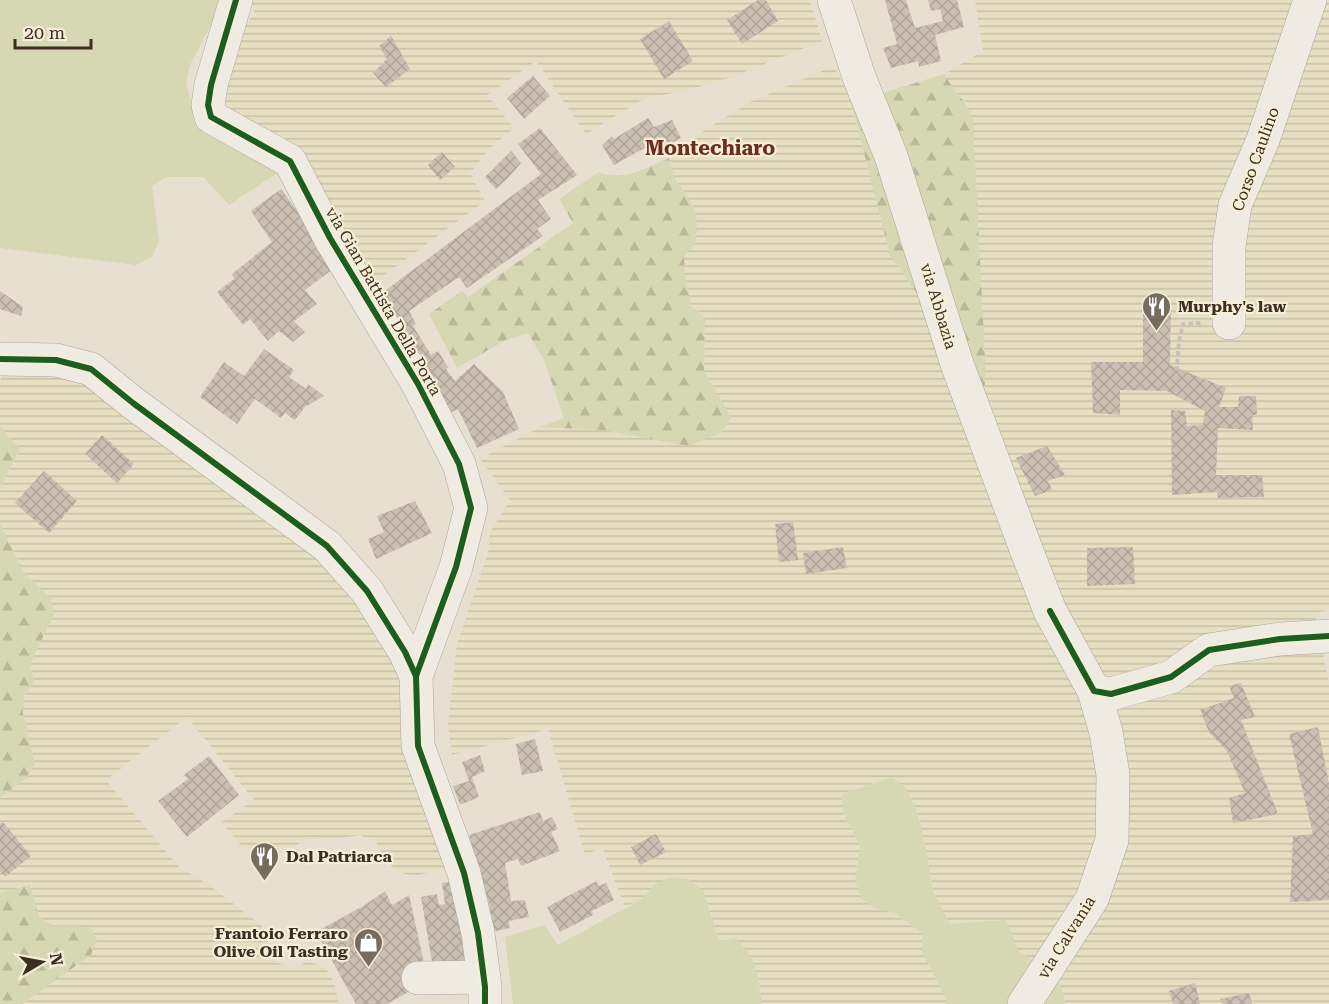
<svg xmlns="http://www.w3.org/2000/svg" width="1329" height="1004" font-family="'Roboto Serif',serif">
<defs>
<pattern id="farmland-rules" width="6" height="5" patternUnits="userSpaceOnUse" patternTransform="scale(1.5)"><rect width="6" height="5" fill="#e6dfc2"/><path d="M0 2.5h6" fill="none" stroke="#c6c0a6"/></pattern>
<pattern id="forest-firs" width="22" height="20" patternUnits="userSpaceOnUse" patternTransform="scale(1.5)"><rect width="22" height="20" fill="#d6d7b3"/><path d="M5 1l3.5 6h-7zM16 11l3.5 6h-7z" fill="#b9b99a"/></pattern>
<pattern id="building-cross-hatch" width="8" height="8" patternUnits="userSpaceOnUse" patternTransform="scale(1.5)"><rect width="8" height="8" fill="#cbbfb2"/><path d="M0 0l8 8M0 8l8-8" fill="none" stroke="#afa499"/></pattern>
</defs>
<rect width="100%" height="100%" fill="#e7e0d1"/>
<g fill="url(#farmland-rules)">
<polygon points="251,0 810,0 822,41 732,77 684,91 645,98 586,134 536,61 487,95 514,128 490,148 470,173 485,201 368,287 307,169 218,113 242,32 254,12"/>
<polygon points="975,0 1329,0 1329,609 1315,614 1329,683 1329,1004 1066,1004 1060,984 1049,971 1019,952 1006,920 950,925 934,894 921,825 915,807 892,777 842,794 843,813 860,846 856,882 862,899 876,909 893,912 923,933 922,952 947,1001 947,1004 762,1004 759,979 719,941 703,890 654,885 642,899 625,907 602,847 585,855 548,729 452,755 448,725 457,644 488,553 490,532 510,500 480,459 540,427 602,430 731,417 704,371 705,318 691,306 685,273 684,256 696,242 694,207 674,177 669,158 705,130 752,101 834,66 850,98 890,255 967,103 953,90 944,74 983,51"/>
<polygon points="3,374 44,374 85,383 310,545 359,604 395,660 408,696 409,750 428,823 445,868 415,876 397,872 384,858 376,842 360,835 343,838 308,839 293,847 259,853 242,847 222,822 254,800 187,717 106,780 179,867 209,885 262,926 275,962 293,968 310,961 326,969 334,982 339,1004 22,1004 91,955 90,927 54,926 39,917 30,885 0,893 0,798 25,779 35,765 23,713 24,696 33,682 30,664 54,615 51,599 25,574 0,524 0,488 20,449 0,427 0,381"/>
</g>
<g fill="#d6d7b3">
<polygon points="0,0 222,0 222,4 190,65 186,83 195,118 279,172 229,205 203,177 167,177 152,186 159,241 152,257 136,265 0,248"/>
<polygon points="892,777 906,789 915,807 921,825 934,894 950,924 1006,920 1019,952 1049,971 1060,984 1066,1004 947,1004 947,1001 922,952 923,933 893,912 876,909 862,899 855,882 860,846 843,812 842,794"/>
<path d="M670 877 688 879 703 890 719 941 736 938C756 957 759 977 762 1004H513L505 937 544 925 558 945 642 899 654 885Z"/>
</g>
<g fill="url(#forest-firs)">
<path d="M944 74C954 91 966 100 973 119L985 358V409L922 301 890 255 850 98 870 97Z"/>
<path d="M669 158 674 177 694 207 697 224 696 242 684 256 685 273 691 306 705 318 704 371 731 417 722 432 689 446 602 430 540 427 564 418 544 360 528 333 506 340 457 368 429 314 462 291 468 297 573 223 559 199 599 172C623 183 647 167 669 158Z"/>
<polygon points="0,427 20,449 0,488"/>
<polygon points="0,524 25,574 51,599 54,615 30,664 34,682 24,696 23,713 35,765 25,779 0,798"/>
<polygon points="30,885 39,917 54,926 90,927 97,939 91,955 22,1004 0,1004 0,893"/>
</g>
<g fill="url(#building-cross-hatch)">
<polygon points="758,0 766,0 778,21 742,44 727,20"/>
<polygon points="885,0 906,0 915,28 943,21 940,9 931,11 928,0 957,0 964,27 935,35 941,61 919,67 918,61 891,68 883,48 897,44"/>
<polygon points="669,21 693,61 664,79 640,39"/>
<polygon points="391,36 410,69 386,87 373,73 387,59 379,46"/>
<polygon points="533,76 550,96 524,119 507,98"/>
<polygon points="648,118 654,127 672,120 681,138 663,148 659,140 614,165 602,145 612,136 614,139"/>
<polygon points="540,128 577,175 538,200 551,219 537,229 543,236 467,288 459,277 409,311 416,324 413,326 431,355 438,351 448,367 446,369 455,381 474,364 503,392 519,429 477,448 458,409 450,413 382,293 541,174 518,144"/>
<polygon points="511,151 521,163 508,178 496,189 485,177"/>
<polygon points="442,152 455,167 440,180 428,165"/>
<polygon points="281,189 337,266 305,290 317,304 294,321 305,332 293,342 279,331 268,341 250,319 243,325 217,292 234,279 232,274 272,242 251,211"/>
<polygon points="0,291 23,307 21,316 0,309"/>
<polygon points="1143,301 1171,302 1170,365 1226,388 1219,407 1238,407 1239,396 1256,396 1257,415 1252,415 1253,430 1218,428 1216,475 1262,475 1264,497 1218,498 1217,492 1172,495 1171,410 1185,411 1187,426 1203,425 1205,411 1167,391 1120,390 1120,415 1093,413 1091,362 1143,362"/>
<polygon points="264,349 294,370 289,377 306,389 308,384 324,396 305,407 295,420 285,413 281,418 255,399 237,424 200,397 224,362 244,376"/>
<polygon points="102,435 134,464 117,483 85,454"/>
<polygon points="1047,446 1065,475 1048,481 1052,490 1035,496 1016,458"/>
<polygon points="44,471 77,501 49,533 15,503"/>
<polygon points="415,501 432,533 376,559 368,539 384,532 377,516"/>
<polygon points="793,522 798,560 779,562 775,524"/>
<polygon points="843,547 847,568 806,574 803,553"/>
<polygon points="1133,547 1135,584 1087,586 1087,548"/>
<polygon points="1241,683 1255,717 1241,720 1278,814 1233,823 1229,798 1245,793 1227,751 1209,732 1200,710 1234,698 1229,686"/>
<polygon points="1318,727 1329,784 1329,900 1290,902 1293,836 1313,834 1289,734"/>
<polygon points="535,739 543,771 522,775 516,744"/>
<polygon points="480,755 485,771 472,777 479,797 460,805 453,786 469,781 462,762"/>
<polygon points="209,756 239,795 187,837 158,801 188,779 184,775"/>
<polygon points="540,812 543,821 552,817 558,829 551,832 560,851 521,866 518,859 505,863 511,901 525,900 529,917 509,921 510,928 491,932 490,908 469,835"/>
<polygon points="3,822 31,856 5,877 0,871 0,824"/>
<polygon points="656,834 666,852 640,865 631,847"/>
<polygon points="455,881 470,964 432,962 421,897 437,894 439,905 445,904 442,883"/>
<polygon points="597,881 598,886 606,883 614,900 592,911 593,915 560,932 547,907"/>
<polygon points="385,891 392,905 409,895 424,963 412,990 387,1004 356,1004 316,932 365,905"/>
<polygon points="1195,983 1200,1004 1173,1004 1169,991"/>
<polygon points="1249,993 1252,1004 1222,1004 1220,999"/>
</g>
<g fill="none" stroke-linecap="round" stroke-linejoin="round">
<defs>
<g id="minor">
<polyline points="236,0 211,85 208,105 211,117 290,161 330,238 418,384 459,464 471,508 456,567 416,676 418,746 464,873 478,933 485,987 485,1004"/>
<polyline points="834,0 859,77 891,156 957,364 1026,549 1050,611 1094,691 1111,694 1171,677 1209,650 1280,639 1329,636"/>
<polyline points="1229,323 1229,246 1235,205 1263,140 1310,0"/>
<polyline points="0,359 56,360 91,369 133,403 327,546 367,591 405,652 416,676"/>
<polyline points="418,978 484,977"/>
<polyline points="1024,1004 1092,899 1112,840 1113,775 1106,732 1094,691"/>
</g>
</defs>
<use href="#minor" stroke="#ada599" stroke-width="34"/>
<polyline stroke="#c8c2b9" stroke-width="4" stroke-dasharray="4.5 3" stroke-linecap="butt" points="1176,378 1179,342 1183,324 1201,323"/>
<use href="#minor" stroke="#efebe3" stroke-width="33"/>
<defs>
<g id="cycleway">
<polyline points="236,0 211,85 208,105 211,117 290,161 330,238 418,384 459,464 471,508 456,567 416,676 418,746 464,873 478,933 485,987 485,1004"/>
<polyline points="0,359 56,360 91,369 133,403 327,546 367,591 405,652 416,676"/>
<polyline points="1050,611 1094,691 1111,694 1171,677 1209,650 1280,639 1329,636"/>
</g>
</defs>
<use href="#cycleway" stroke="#f7eed8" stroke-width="10"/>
<use href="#cycleway" stroke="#1b5e20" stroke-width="6"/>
</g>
<defs>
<symbol id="restaurant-pin" viewBox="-11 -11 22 30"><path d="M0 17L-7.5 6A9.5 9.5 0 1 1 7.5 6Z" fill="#786c5e" stroke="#f7eed8"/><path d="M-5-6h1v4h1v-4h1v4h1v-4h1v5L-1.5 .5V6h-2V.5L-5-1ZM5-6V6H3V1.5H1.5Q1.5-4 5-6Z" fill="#fff"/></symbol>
<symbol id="shop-pin" viewBox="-11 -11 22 30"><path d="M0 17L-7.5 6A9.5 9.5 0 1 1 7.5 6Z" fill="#786c5e" stroke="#f7eed8"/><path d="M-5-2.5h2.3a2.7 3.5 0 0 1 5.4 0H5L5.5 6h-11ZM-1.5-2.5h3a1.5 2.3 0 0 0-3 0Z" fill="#fff"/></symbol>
</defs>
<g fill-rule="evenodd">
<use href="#restaurant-pin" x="1140" y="290" width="33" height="45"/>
<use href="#restaurant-pin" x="248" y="840" width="33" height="45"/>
<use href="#shop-pin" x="352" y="926" width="33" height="45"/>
</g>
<g text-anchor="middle" stroke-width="4.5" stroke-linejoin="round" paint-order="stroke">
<g font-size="16" fill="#3d2e20" stroke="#f7eed8">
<text transform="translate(1255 159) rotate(-70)" y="6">Corso Caulino</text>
<text transform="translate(384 301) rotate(60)" y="6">via Gian Battista Della Porta</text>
<text transform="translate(939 306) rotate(73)" y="6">via Abbazia</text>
<text transform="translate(1066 937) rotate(-58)" y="6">via Calvania</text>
</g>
<g font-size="16" font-weight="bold" fill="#3d2e20" stroke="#f7eed8" text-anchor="start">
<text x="1178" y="312">Murphy's law</text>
<text x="286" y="862">Dal Patriarca</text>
<text x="348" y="939" text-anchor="end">Frantoio Ferraro<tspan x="348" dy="18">Olive Oil Tasting</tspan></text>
</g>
<g font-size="20" font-weight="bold" fill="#6b2e1e" stroke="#f7eed8">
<text x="710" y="155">Montechiaro</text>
</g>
</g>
<g transform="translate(42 962) rotate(80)" stroke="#f7eed8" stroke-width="4.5" paint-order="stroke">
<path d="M0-4.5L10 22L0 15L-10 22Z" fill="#3d2e20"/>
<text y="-9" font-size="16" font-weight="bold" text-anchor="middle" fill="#3d2e20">N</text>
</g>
<path d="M15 39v9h76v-9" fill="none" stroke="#3d2e20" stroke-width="3"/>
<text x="24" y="39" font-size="18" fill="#3d2e20" stroke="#f7eed8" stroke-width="4.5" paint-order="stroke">20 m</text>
</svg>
